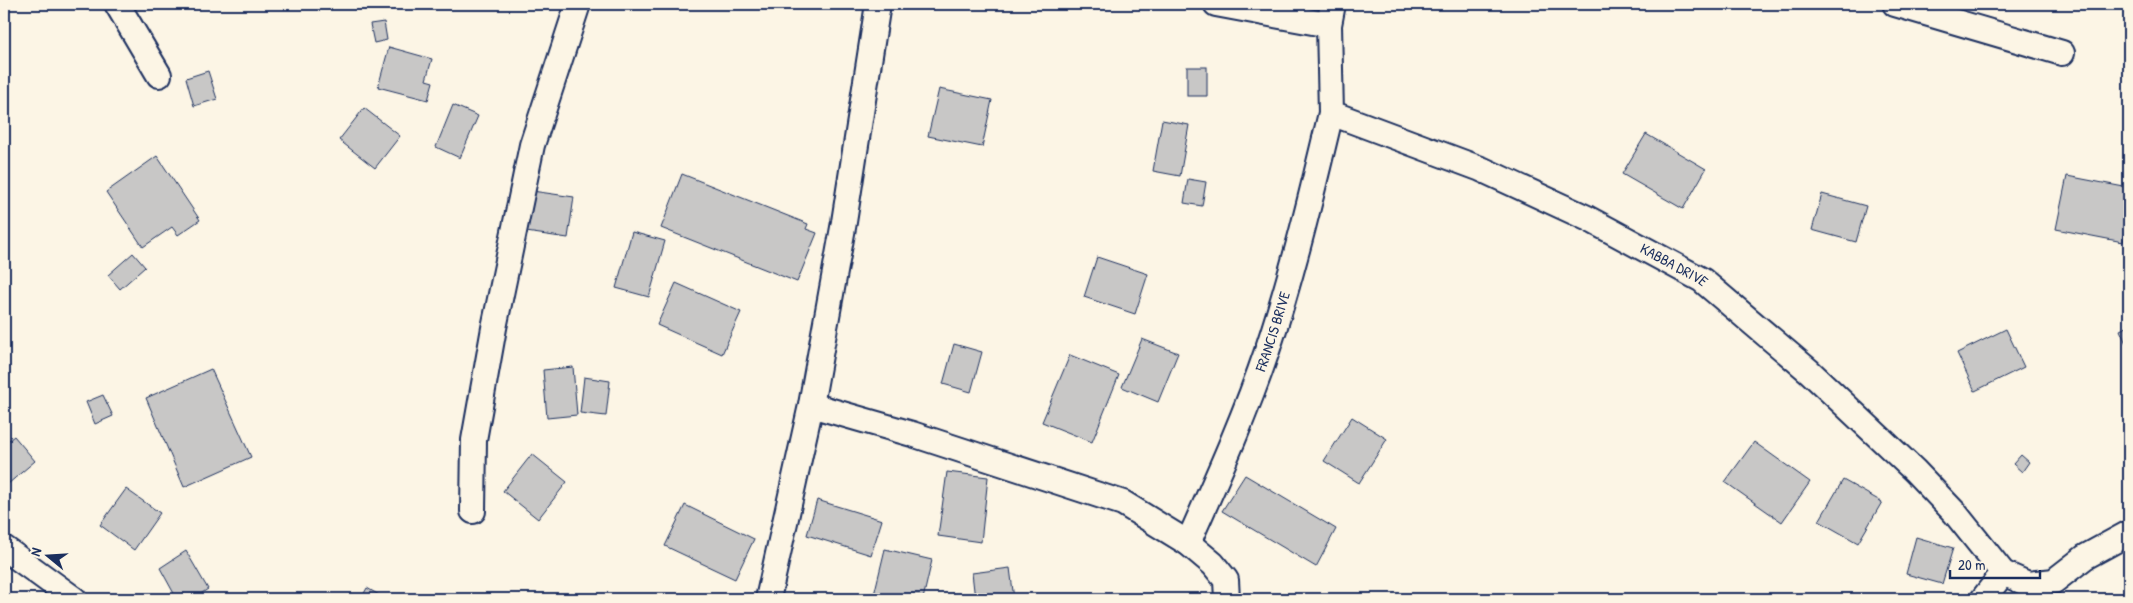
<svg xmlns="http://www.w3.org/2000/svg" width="2133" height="603" font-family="'Patrick Hand',sans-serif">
<rect width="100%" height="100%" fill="#fcf5e5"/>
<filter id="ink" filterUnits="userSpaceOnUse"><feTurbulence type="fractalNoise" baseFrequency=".02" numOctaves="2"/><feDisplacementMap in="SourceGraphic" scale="10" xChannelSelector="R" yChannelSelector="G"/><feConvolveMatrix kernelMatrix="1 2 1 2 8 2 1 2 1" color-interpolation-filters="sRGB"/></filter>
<g filter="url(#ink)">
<g fill="#c8c7c6" stroke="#1b2f5e">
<polygon points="384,22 387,40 374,43 370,24"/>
<polygon points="389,47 432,59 426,80 433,82 428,100 378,87"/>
<rect x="1187" y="67" width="20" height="29"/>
<polygon points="208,71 217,99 194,106 186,78"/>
<polygon points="939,89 992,100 982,147 928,136"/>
<polygon points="453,105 478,116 460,158 436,147"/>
<polygon points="364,108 400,136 375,168 339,140"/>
<polygon points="1162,120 1189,125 1180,176 1153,171"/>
<polygon points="1646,134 1706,169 1683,209 1622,174"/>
<polygon points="157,156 200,220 178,235 172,227 143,247 106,192"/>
<polygon points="682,174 808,224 806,229 817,233 797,282 661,228"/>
<polygon points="2067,176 2129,188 2129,211 2123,242 2056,229"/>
<polygon points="1188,179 1206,182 1202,206 1184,203"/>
<polygon points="532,191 574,197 568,238 526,232"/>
<polygon points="1822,194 1866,206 1856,242 1812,230"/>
<polygon points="632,232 665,241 649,297 616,288"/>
<polygon points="133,253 145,267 120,289 108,275"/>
<polygon points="1097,257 1148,274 1135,314 1084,297"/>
<polygon points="676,283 741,312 722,354 657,325"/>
<polygon points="2129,326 2129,350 2120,330"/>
<polygon points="2006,329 2024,367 1975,391 1957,353"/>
<polygon points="1142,339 1178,353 1158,402 1122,387"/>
<polygon points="954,344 982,352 971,392 943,384"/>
<polygon points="1070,355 1119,375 1092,442 1042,422"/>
<polygon points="573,367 577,415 547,418 543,370"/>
<polygon points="211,369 251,457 184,487 146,398"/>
<polygon points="584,377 610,381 606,416 580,413"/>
<polygon points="103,395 113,416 95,424 86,402"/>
<polygon points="1352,417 1387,439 1359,483 1324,461"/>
<polygon points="14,436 35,461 8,484 4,479 4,444"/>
<polygon points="1754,442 1810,482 1782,522 1725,482"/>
<polygon points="532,454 567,482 538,519 503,491"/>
<polygon points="2021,455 2029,462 2022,472 2013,464"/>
<polygon points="947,472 988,477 981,542 938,536"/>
<polygon points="1245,475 1336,529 1316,567 1222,511"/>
<polygon points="1843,480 1882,502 1858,543 1819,521"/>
<polygon points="126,489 160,513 134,550 100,525"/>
<polygon points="817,500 882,520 871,555 807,535"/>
<polygon points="685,505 754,539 735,579 665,546"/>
<polygon points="1916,537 1953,548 1942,584 1906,574"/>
<polygon points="885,549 932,560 923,599 873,599"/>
<polygon points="186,551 208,589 193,599 177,599 160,568"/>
<polygon points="1010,568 1014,599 975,599 972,573"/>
<polygon points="367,588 386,599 361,599"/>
</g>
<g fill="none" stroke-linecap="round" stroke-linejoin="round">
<defs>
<g id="street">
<polyline points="117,4 159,75"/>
<polyline points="1216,4 1329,25"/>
<path id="s1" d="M1333 4 1329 25 1331 113 1481 169 1587 218 1702 280 1809 371 1915 471 1955 513 2003 573 2028 584 2054 581 2085 557 2129 533"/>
<polyline points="1895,4 2062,53"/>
<polyline points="811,405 912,434 1123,503 1188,543 1213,564 1226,580 1227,599"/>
<polyline points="473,511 474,440 494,328 532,145 578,4"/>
<path id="s2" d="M1188 543C1216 480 1245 416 1267 351 1293 273 1312 193 1331 113"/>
<polyline points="4,548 74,599"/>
<polyline points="768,599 811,405 844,222 878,4"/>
<polyline points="1983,599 2003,573"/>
</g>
</defs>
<use href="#street" stroke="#1b2f5e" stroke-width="28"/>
<use href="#street" stroke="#fcf5e5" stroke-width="24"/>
</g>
</g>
<g text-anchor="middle" stroke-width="4.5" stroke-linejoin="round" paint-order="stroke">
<g font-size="15" fill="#1b2f5e" stroke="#fcf5e5">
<text dy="5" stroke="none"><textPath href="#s1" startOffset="485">KABBA DRIVE</textPath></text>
<text dy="5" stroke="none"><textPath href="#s2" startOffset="228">FRANCIS BRIVE</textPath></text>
</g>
</g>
<rect width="2133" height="603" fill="none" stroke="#fcf5e5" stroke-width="20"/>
<rect x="10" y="10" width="2113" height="583" fill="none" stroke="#1b2f5e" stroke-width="2" filter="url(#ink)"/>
<g transform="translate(48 556) rotate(288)" stroke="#fcf5e5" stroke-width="4" paint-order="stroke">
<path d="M0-4L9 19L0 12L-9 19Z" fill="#1b2f5e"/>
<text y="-8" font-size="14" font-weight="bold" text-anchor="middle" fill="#1b2f5e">N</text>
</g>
<path d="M1950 570v8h90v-8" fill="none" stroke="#1b2f5e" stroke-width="2.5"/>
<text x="1958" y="570" font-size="15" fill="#1b2f5e" stroke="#fcf5e5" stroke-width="4" paint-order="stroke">20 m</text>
</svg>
